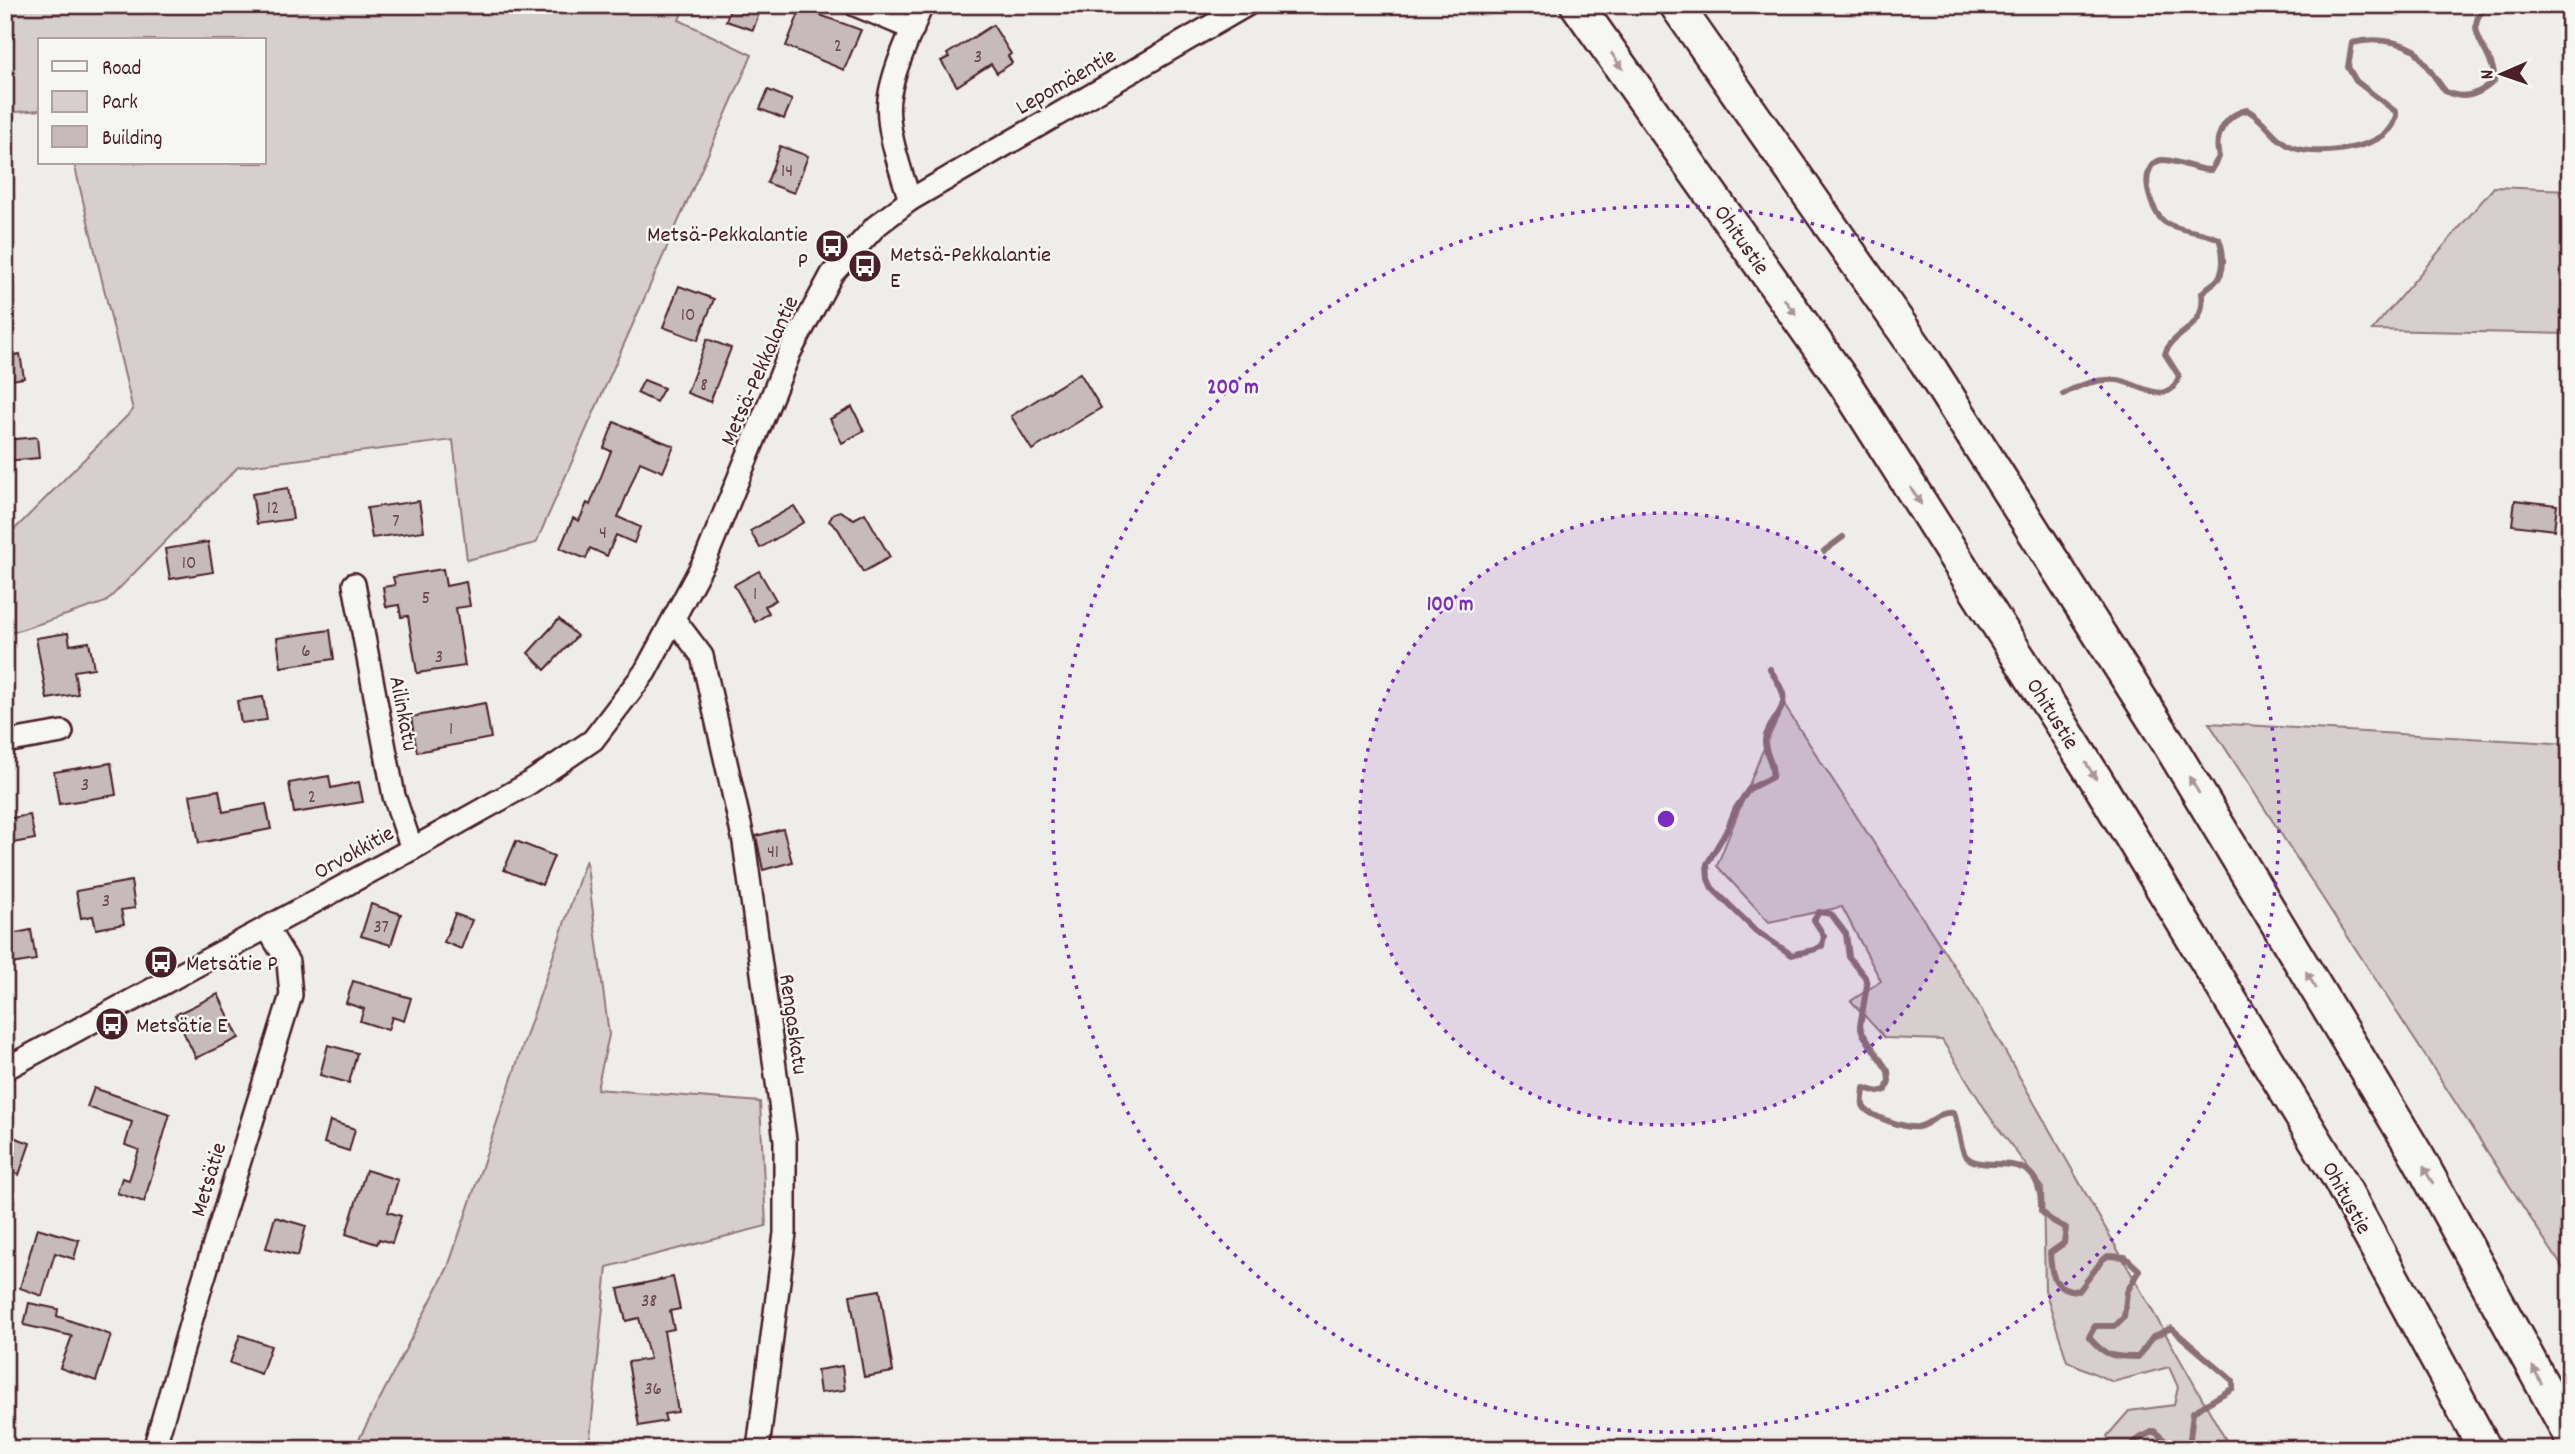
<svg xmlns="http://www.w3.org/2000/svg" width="2575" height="1454" font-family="Dekko,sans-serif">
<rect width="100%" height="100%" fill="#efedea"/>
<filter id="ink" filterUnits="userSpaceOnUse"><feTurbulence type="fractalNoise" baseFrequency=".0143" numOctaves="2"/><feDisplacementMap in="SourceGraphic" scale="14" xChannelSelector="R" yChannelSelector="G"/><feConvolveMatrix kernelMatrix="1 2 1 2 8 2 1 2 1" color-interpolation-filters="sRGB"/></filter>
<g filter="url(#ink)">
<g fill="#d7cfce" stroke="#90777c" stroke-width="2">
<polygon points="5,5 685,5 679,20 752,55 536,543 467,560 453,440 238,467 106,602 5,635 5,530 15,529 133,410 74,163 264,163 264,40 40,40 40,110 5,113"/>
<polygon points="2494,187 2570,190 2570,334 2372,330"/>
<polygon points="1784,705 1974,997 2231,1449 2113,1449 2107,1436 2129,1411 2174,1405 2178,1387 2169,1367 2113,1382 2067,1361 2045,1290 2043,1188 1990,1117 1942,1040 1885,1038 1851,1001 1881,981 1842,907 1769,922 1717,866 1761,755"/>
<polygon points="2209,723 2570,744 2570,1279"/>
<polygon points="586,859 609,1035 597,1089 760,1102 766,1226 607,1267 589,1449 354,1449 448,1267"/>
</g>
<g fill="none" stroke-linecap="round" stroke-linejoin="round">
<g stroke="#8a6f74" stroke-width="6">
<path d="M2063 394C2080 385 2097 378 2117 380 2137 382 2168 410 2179 376L2165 354C2172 331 2207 330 2202 293 2206 288 2210 286 2215 282 2226 273 2224 252 2219 239 2203 231 2182 232 2166 223 2151 214 2137 170 2158 161 2168 156 2196 171 2211 170L2219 157C2213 136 2226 114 2247 110 2265 119 2274 141 2294 148 2319 157 2399 148 2396 112L2356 81 2348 67 2352 43C2372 38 2397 40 2415 50L2445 91C2463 101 2480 94 2494 81 2497 59 2471 39 2477 20 2478 15 2484 10 2486 5"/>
<polyline points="1824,551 1843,537"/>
<path d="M1770 669C1774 676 1781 686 1783 694 1787 711 1767 723 1765 740 1764 754 1775 764 1772 777L1749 789 1736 808 1727 830 1707 864 1708 879 1712 888 1756 931 1792 955C1805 950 1808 954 1822 946L1824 936 1814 920 1819 912 1831 914 1846 934 1849 957 1865 977 1867 985 1860 1026 1863 1034 1888 1071 1889 1081 1886 1090 1878 1092 1864 1088C1864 1092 1862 1100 1863 1105 1866 1116 1908 1129 1918 1127 1933 1124 1936 1111 1954 1113 1958 1124 1960 1147 1965 1155 1982 1178 2043 1140 2041 1211L2051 1220 2066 1228 2064 1243 2050 1253C2051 1276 2054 1290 2079 1291L2103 1259 2108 1256 2125 1257 2139 1270 2127 1292 2124 1317 2115 1326H2095L2089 1337C2105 1357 2114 1357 2138 1357L2153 1337 2171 1328 2233 1381V1388L2193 1412 2189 1448 2171 1446 2154 1431 2136 1440 2127 1449"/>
</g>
</g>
<g fill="#c6babb" stroke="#4a1f2b" stroke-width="2">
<polygon points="731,5 762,5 753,30 726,21"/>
<polygon points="801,8 861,30 844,70 786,46"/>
<polygon points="993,25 1011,54 1008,56 1012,63 997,73 991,64 957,86 941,61 949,57 947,54"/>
<polygon points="768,90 792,100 784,119 760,109"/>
<polygon points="780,146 808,156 794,193 767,183"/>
<polygon points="679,286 714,299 698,340 663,327"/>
<polygon points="707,339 731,348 710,402 687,393"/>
<polygon points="20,354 24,378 5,381 5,357"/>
<polygon points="1080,373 1101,408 1032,450 1011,416"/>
<polygon points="644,380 664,388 656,402 637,393"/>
<polygon points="852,407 864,431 842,443 830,419"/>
<polygon points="614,422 674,446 663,472 640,462 618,517 640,527 634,543 616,535 607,556 590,548 586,559 560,548 573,518 579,521 587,503 590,505 611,451 604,448"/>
<polygon points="37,437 39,458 5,461 5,440"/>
<polygon points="288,488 293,519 257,524 252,494"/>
<polygon points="2515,500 2557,505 2554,530 2512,525"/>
<polygon points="419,501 424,531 372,538 367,508"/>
<polygon points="794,506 804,522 760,548 750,531"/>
<polygon points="840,511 854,519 865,513 890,557 863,572 838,529 829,521 834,513"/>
<polygon points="208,542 213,572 170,579 165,549"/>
<polygon points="443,569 446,586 466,582 470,606 456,608 465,666 417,673 408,616 401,617 399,605 386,607 383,587 395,585 393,577"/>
<polygon points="759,571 776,600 765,606 769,613 755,622 734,585"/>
<polygon points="559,619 577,636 545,670 528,653"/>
<polygon points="330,630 334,659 281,667 277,638"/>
<polygon points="68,633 70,645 89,642 94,668 74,671 78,694 47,699 36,638"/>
<polygon points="263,697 267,720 241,723 237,701"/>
<polygon points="485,703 491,738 417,752 411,717"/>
<polygon points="111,763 116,795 59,804 54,772"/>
<polygon points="329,776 331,788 359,782 363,802 294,813 289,783"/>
<polygon points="219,790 223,812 266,804 271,829 199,843 190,795"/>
<polygon points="30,815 35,839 7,844 5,819"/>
<polygon points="783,829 792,862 763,870 756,836"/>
<polygon points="516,841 554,856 542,885 504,870"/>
<polygon points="131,881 135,908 121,910 124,924 96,929 93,916 81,918 76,891"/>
<polygon points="371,904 401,914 391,945 361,936"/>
<polygon points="455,914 472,920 461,949 444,942"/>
<polygon points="31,930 36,960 5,965 5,935"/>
<polygon points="353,981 411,998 404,1021 392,1017 388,1030 360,1021 364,1009 346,1003"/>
<polygon points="218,994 239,1038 196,1058 175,1015"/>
<polygon points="328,1045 357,1053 349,1083 320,1075"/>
<polygon points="94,1088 170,1114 144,1202 117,1193 122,1178 129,1180 139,1150 125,1145 132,1122 87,1107"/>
<polygon points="330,1121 355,1129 349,1151 324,1143"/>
<polygon points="5,1134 30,1143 19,1175 5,1170"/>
<polygon points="366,1170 398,1180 388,1212 401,1216 392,1243 379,1239 377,1244 346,1234"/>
<polygon points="275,1217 306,1226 298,1256 266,1248"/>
<polygon points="37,1228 79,1240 74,1259 55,1253 42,1296 20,1288"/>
<polygon points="673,1277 680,1309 670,1311 674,1329 664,1331 678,1412 664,1414 666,1421 639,1426 628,1362 650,1359 639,1318 626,1321 618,1289"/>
<polygon points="880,1290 893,1372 864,1377 850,1295"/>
<polygon points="29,1303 58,1309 57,1316 111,1335 96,1381 60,1368 72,1336 24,1325"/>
<polygon points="240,1335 271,1346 261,1374 230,1363"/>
<polygon points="842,1366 845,1390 820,1393 817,1370"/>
</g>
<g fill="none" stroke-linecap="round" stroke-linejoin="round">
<defs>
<g id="minor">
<polyline points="855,5 913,29"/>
<path d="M910 200C901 172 883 122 890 93 896 62 911 34 922 5"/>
<polyline points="354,584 394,796 412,849"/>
<polyline points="674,619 702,656 744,842 785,1140 785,1233 758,1449"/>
<polyline points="5,742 62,732"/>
<polyline points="5,1069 412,849 528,784 593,740 645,672 706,558 790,352 832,274 876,226 910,200 1247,5"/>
<polyline points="154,1449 201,1287 291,995 288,962 267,928"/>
</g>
<g id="highway">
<polyline points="1577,5 1845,384 2094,776 2338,1177 2485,1449"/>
<polyline points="1676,5 1926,362 2166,739 2418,1157 2570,1435"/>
</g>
</defs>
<use href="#minor" stroke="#4a1f2b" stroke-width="26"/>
<use href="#highway" stroke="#4a1f2b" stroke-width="37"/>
<use href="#minor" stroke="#f6f6f2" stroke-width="21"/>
<use href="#highway" stroke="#f6f6f2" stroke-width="32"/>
</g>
<defs><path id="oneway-solid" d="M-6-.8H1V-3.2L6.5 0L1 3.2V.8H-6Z" transform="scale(1.75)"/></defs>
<g fill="#a99598">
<use href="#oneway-solid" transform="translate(1617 61) rotate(55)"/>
<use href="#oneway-solid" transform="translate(1790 307) rotate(55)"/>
<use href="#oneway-solid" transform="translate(1916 496) rotate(58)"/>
<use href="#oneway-solid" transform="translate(2091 771) rotate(58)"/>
<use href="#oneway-solid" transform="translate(2194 785) rotate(-121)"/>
<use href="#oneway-solid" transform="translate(2311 980) rotate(-121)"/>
<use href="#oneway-solid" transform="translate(2428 1175) rotate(-119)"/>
<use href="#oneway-solid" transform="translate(2537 1375) rotate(-118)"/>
</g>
</g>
<circle cx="1666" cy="819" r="306" fill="#7b2cbf" fill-opacity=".12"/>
<g fill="none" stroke="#7b2cbf" stroke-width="3.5" stroke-dasharray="3.5 7">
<circle cx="1666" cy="819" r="306"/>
<circle cx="1666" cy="819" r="613"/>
</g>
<defs>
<symbol id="bus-disc" viewBox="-11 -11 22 22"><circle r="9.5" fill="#4a1f2b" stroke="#f6f6f2"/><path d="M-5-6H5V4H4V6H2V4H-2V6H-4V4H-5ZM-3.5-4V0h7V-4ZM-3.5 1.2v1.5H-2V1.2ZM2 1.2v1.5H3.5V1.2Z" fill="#fff"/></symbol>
</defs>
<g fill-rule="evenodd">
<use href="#bus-disc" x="813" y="227" width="38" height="38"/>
<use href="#bus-disc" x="846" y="247" width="38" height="38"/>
<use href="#bus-disc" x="142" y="943" width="38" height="38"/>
<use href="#bus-disc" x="93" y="1005" width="38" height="38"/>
</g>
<g text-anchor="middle" stroke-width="5" stroke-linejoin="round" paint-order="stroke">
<g font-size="19" fill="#69464f">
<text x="838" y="51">2</text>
<text x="978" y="62">3</text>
<text x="787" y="176">14</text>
<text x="688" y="320">10</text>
<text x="704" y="390">8</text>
<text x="273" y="513">12</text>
<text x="396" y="526">7</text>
<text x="603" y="538">4</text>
<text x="189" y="568">10</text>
<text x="755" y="599">1</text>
<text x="426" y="603">5</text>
<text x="306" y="656">6</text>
<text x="439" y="662">3</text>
<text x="451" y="734">1</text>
<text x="85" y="790">3</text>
<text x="312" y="802">2</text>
<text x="773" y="857">41</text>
<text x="106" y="906">3</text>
<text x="381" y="932">37</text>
<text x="649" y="1306">38</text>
<text x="653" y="1394">36</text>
</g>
<g font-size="23" fill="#4a1f2b" stroke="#f6f6f2">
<text transform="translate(1065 80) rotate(-30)" y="8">Lepomäentie</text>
<text transform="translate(1743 239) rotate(55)" y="8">Ohitustie</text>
<text transform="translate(758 370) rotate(-66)" y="8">Metsä-Pekkalantie</text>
<text transform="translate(405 713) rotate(79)" y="8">Ailinkatu</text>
<text transform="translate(2054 713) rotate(58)" y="8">Ohitustie</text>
<text transform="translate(353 851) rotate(-29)" y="8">Orvokkitie</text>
<text transform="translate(795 1024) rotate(82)" y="8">Rengaskatu</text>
<text transform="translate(207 1179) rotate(-73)" y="8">Metsätie</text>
<text transform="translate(2348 1197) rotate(61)" y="8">Ohitustie</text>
</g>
<g font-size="23" fill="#4a1f2b" stroke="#f6f6f2" text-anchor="start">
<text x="808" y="241" text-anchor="end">Metsä-Pekkalantie<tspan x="808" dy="26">P</tspan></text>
<text x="890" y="261">Metsä-Pekkalantie<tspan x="890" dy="26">E</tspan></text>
<text x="186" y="970">Metsätie P</text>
<text x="136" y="1032">Metsätie E</text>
</g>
</g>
<circle cx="1666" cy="819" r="10" fill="#7b2cbf" stroke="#f6f6f2" stroke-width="3.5"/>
<g font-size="21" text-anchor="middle" font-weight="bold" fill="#7b2cbf" stroke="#f6f6f2" stroke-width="5" stroke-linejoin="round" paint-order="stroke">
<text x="1233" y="393">200 m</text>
<text x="1450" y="610">100 m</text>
</g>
<rect width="2575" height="1454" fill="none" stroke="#f6f6f2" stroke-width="28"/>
<rect x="14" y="14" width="2547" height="1426" fill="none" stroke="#4a1f2b" stroke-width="2.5" filter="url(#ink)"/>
<rect x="38" y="38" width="228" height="126" fill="#f6f6f2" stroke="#b1a0a2" stroke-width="2"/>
<rect x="52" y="61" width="35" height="10" fill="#f6f6f2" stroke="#b1a0a2" stroke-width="2"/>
<text x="102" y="74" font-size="21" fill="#4a1f2b">Road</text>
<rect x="52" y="91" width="35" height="21" fill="#d7cfce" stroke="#b1a0a2" stroke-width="2"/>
<text x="102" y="108" font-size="21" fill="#4a1f2b">Park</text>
<rect x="52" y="126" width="35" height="21" fill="#c6babb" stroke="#b1a0a2" stroke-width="2"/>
<text x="102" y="144" font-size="21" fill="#4a1f2b">Building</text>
<g transform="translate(2502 74) rotate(268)" stroke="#f6f6f2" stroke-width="5" paint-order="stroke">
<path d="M0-5L12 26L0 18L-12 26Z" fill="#4a1f2b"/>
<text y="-10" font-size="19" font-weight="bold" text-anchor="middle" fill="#4a1f2b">N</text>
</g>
</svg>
